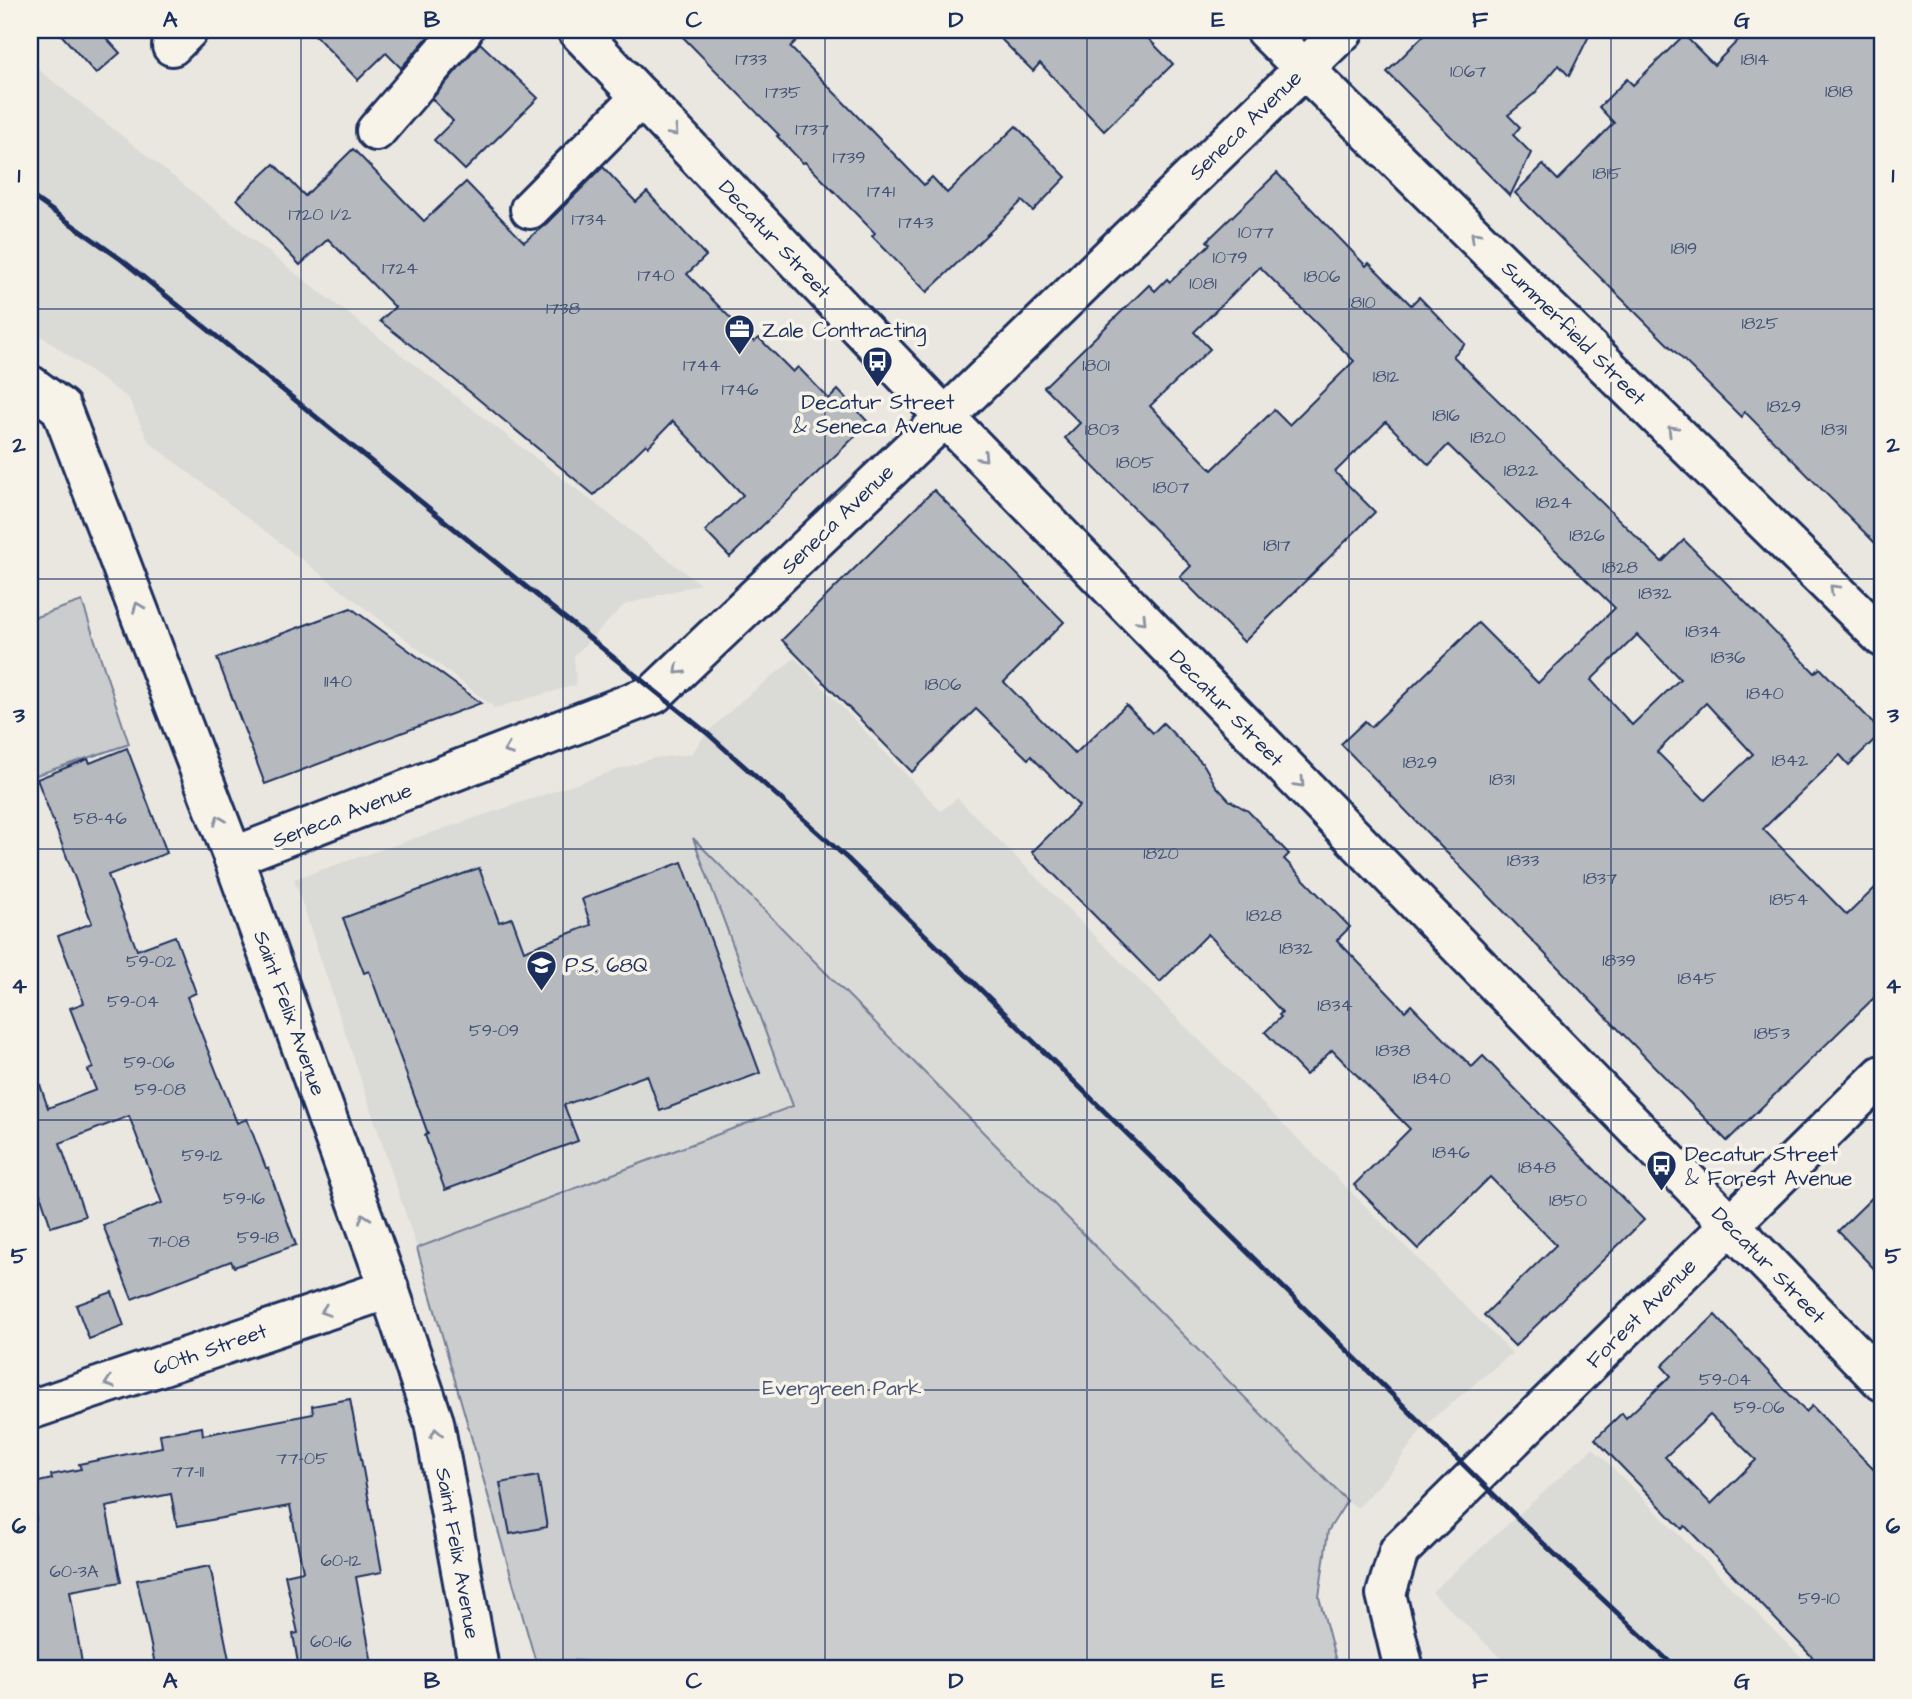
<svg xmlns="http://www.w3.org/2000/svg" width="1912" height="1699" font-family="'Architects Daughter',sans-serif">
<rect width="100%" height="100%" fill="#eae7e0"/>
<filter id="ink" filterUnits="userSpaceOnUse"><feTurbulence type="fractalNoise" baseFrequency=".0143" numOctaves="2"/><feDisplacementMap in="SourceGraphic" scale="14" xChannelSelector="R" yChannelSelector="G"/><feConvolveMatrix kernelMatrix="1 2 1 2 8 2 1 2 1" color-interpolation-filters="sRGB"/></filter>
<g filter="url(#ink)">
<g fill="#dadad6">
<polygon points="30,63 295,273 700,584 624,605 574,656 576,685 495,708 149,442 129,399 30,328"/>
<polygon points="795,658 941,811 957,798 1512,1353 1424,1426 1392,1471 1358,1508 1347,1501 695,839 793,1106 417,1248 294,879 653,758 691,754 707,733 740,702"/>
<polygon points="1593,1448 1812,1669 1512,1669 1432,1592"/>
</g>
<g fill="#cbcccd" stroke="#737e96" stroke-width="2">
<polygon points="82,601 129,744 30,777 30,619"/>
<polygon points="693,838 1347,1501 1328,1531 1319,1597 1338,1669 788,1669 535,1659 417,1248 793,1106"/>
</g>
<g fill="#b6babf" stroke="#1b2f5e" stroke-width="2" fill-rule="evenodd">
<polygon points="57,30 99,30 120,53 96,74"/>
<polygon points="310,30 434,30 401,68 386,53 358,80"/>
<polygon points="676,30 807,30 790,47 924,185 932,177 947,193 1016,126 1066,177 1033,211 1022,201 927,292 872,236 875,233 805,162 803,163 777,136 779,135"/>
<polygon points="992,30 1140,30 1173,64 1104,131 1040,63 1033,71"/>
<polygon points="1429,30 1592,30 1569,76 1559,65 1534,94 1508,115 1520,127 1513,135 1531,153 1510,196 1387,72"/>
<polygon points="1748,30 1882,30 1882,550 1745,412 1741,417 1515,193 1543,165 1558,180 1614,123 1599,107 1627,79 1633,85 1684,35 1714,65"/>
<polygon points="480,43 538,98 465,170 434,140 453,121 432,99"/>
<polygon points="353,149 424,221 466,182 524,242 546,224 603,167 636,202 647,192 706,256 687,274 754,342 759,338 793,372 798,367 829,399 838,390 869,423 730,557 705,531 743,495 673,421 648,447 646,444 594,495 454,379 380,321 395,307 328,239 300,265 237,199 274,164 305,196"/>
<path d="M1277 173 1366 266 1369 263 1411 305 1419 297 1465 344 1453 356 1662 562 1684 540 1815 673 1820 668 1882 732 1849 765 1840 755 1763 829 1847 915 1882 881V990L1727 1141 1341 744 1365 721 1371 727 1478 623 1538 683 1615 608 1448 445 1429 465 1386 422 1335 472 1375 512 1244 642 1180 577 1191 566 1065 438 1080 423 1044 387 1149 285 1155 291 1167 279 1170 282 1210 244 1207 241ZM1260 267 1354 361 1289 425 1274 410 1212 470 1150 406 1210 349 1194 332ZM1637 635 1680 679 1632 725 1591 680ZM1706 703 1753 754 1705 800 1657 752Z"/>
<polygon points="934,490 1064,622 1004,682 1075,754 1126,705 1153,733 1163,723 1204,765 1216,786 1229,800 1248,811 1289,854 1284,859 1350,927 1337,940 1405,1011 1411,1005 1472,1067 1483,1056 1644,1220 1515,1346 1484,1315 1556,1245 1490,1177 1418,1249 1354,1185 1410,1129 1332,1050 1306,1075 1265,1032 1281,1017 1279,1015 1282,1012 1208,934 1160,982 1032,852 1079,806 1031,756 1028,759 976,709 912,772 782,640"/>
<polygon points="351,608 481,703 265,784 217,658"/>
<polygon points="127,748 167,853 108,875 137,950 175,936 196,993 187,997 220,1081 237,1123 247,1119 266,1168 268,1168 296,1245 234,1267 231,1261 132,1299 103,1225 162,1203 129,1116 60,1143 85,1216 51,1227 30,1164 30,1071 35,1070 48,1108 96,1090 88,1070 93,1068 70,1008 84,1003 58,936 92,923 37,779 88,759 90,763"/>
<polygon points="682,862 760,1073 660,1111 647,1075 564,1105 578,1141 445,1190 425,1135 428,1134 369,971 364,973 343,918 479,868 499,922 512,918 524,951 591,925 582,899"/>
<polygon points="1882,1188 1882,1277 1838,1231"/>
<polygon points="112,1292 124,1326 89,1339 76,1305"/>
<path d="M1715 1315 1806 1412 1812 1406 1882 1478V1669H1824L1685 1526 1682 1529 1595 1439 1622 1413 1626 1418 1671 1376 1662 1366ZM1710 1415 1756 1460 1711 1504 1665 1457Z"/>
<polygon points="350,1399 382,1572 356,1577 373,1669 299,1669 293,1634 298,1633 285,1575 303,1571 290,1506 177,1526 171,1494 106,1507 121,1582 70,1591 83,1669 30,1669 30,1521 36,1520 30,1484 52,1479 51,1475 81,1469 79,1464 162,1447 160,1434 202,1427 203,1435 240,1428 313,1414 312,1406"/>
<polygon points="538,1476 547,1527 510,1534 500,1483"/>
<polygon points="210,1566 231,1669 156,1669 137,1580"/>
</g>
<g fill="none" stroke-linecap="round" stroke-linejoin="round">
<defs>
<g id="minor">
<polyline points="577,30 945,417 1882,1381"/>
<polyline points="1265,30 1882,637"/>
<polyline points="172,46 188,30"/>
<polyline points="376,131 463,30"/>
<polyline points="530,209 641,97"/>
<polyline points="30,385 61,408 233,857 389,1289 434,1422 479,1669"/>
<polyline points="233,857 654,694 945,417 1344,30"/>
<polyline points="30,1410 389,1289"/>
<polyline points="1404,1669 1386,1594 1399,1551 1882,1075"/>
</g>
</defs>
<use href="#minor" stroke="#1b2f5e" stroke-width="44"/>
<use href="#minor" stroke="#f7f3e8" stroke-width="38"/>
<polyline stroke="#1b2f5e" stroke-width="5" points="30,195 122,260 707,733 848,859 1544,1544 1677,1669"/>
</g>
<defs><path id="oneway-chevron" d="M-2-3.5L2.5 0L-2 3.5" fill="none" stroke-width="1.6" stroke-linecap="round" stroke-linejoin="round" transform="scale(1.75)"/></defs>
<g stroke="#8991a3">
<use href="#oneway-chevron" transform="translate(674 132) rotate(47)"/>
<use href="#oneway-chevron" transform="translate(1475 236) rotate(-135)"/>
<use href="#oneway-chevron" transform="translate(1672 430) rotate(-135)"/>
<use href="#oneway-chevron" transform="translate(983 457) rotate(46)"/>
<use href="#oneway-chevron" transform="translate(1834 589) rotate(-135)"/>
<use href="#oneway-chevron" transform="translate(138 607) rotate(-111)"/>
<use href="#oneway-chevron" transform="translate(1142 620) rotate(46)"/>
<use href="#oneway-chevron" transform="translate(679 670) rotate(136)"/>
<use href="#oneway-chevron" transform="translate(508 750) rotate(159)"/>
<use href="#oneway-chevron" transform="translate(1300 783) rotate(46)"/>
<use href="#oneway-chevron" transform="translate(219 820) rotate(-111)"/>
<use href="#oneway-chevron" transform="translate(364 1218) rotate(-110)"/>
<use href="#oneway-chevron" transform="translate(325 1311) rotate(161)"/>
<use href="#oneway-chevron" transform="translate(109 1383) rotate(161)"/>
<use href="#oneway-chevron" transform="translate(436 1433) rotate(-101)"/>
</g>
</g>
<path fill="none" stroke="#1b2f5e" stroke-width="2" stroke-opacity="0.55" d="M301 30V1669M563 30V1669M825 30V1669M1087 30V1669M1349 30V1669M1611 30V1669M30 309H1882M30 579H1882M30 849H1882M30 1120H1882M30 1390H1882"/>
<defs>
<symbol id="office-pin" viewBox="-11 -11 22 30"><path d="M0 17L-7.5 6A9.5 9.5 0 1 1 7.5 6Z" fill="#1b2f5e" stroke="#f7f3e8"/><path d="M-6-3h4V-5.5h4V-3h4V5H-6ZM-1-4.5V-3h2v-1.5ZM-6 0V1H6V0Z" fill="#fff"/></symbol>
<symbol id="bus-pin" viewBox="-11 -11 22 30"><path d="M0 17L-7.5 6A9.5 9.5 0 1 1 7.5 6Z" fill="#1b2f5e" stroke="#f7f3e8"/><path d="M-5-6H5V4H4V6H2V4H-2V6H-4V4H-5ZM-3.5-4V0h7V-4ZM-3.5 1.2v1.5H-2V1.2ZM2 1.2v1.5H3.5V1.2Z" fill="#fff"/></symbol>
<symbol id="school-pin" viewBox="-11 -11 22 30"><path d="M0 17L-7.5 6A9.5 9.5 0 1 1 7.5 6Z" fill="#1b2f5e" stroke="#f7f3e8"/><path d="M0-5L7-2L0 1L-7-2ZM-4 1L0 2.5L4 1V4Q0 6-4 4Z" fill="#fff"/></symbol>
</defs>
<g fill-rule="evenodd">
<use href="#office-pin" x="722" y="312" width="35" height="47"/>
<use href="#bus-pin" x="860" y="344" width="35" height="47"/>
<use href="#school-pin" x="524" y="948" width="35" height="47"/>
<use href="#bus-pin" x="1644" y="1148" width="35" height="47"/>
</g>
<g text-anchor="middle" stroke-width="7" stroke-linejoin="round" paint-order="stroke">
<g font-size="18" fill="#425276">
<text x="751" y="65">1733</text>
<text x="1755" y="65">1814</text>
<text x="1468" y="77">1067</text>
<text x="1839" y="97">1818</text>
<text x="783" y="98">1735</text>
<text x="812" y="135">1737</text>
<text x="849" y="163">1739</text>
<text x="1607" y="179">1815</text>
<text x="881" y="197">1741</text>
<text x="320" y="220">1720 1/2</text>
<text x="589" y="225">1734</text>
<text x="916" y="228">1743</text>
<text x="1256" y="238">1077</text>
<text x="1684" y="254">1819</text>
<text x="1230" y="263">1079</text>
<text x="400" y="274">1724</text>
<text x="656" y="281">1740</text>
<text x="1322" y="282">1806</text>
<text x="1203" y="289">1081</text>
<text x="1362" y="308">1810</text>
<text x="563" y="314">1738</text>
<text x="1760" y="329">1825</text>
<text x="702" y="371">1744</text>
<text x="1096" y="371">1801</text>
<text x="1386" y="382">1812</text>
<text x="740" y="395">1746</text>
<text x="1784" y="412">1829</text>
<text x="1446" y="421">1816</text>
<text x="1102" y="435">1803</text>
<text x="1834" y="435">1831</text>
<text x="1488" y="443">1820</text>
<text x="1135" y="468">1805</text>
<text x="1521" y="476">1822</text>
<text x="1171" y="493">1807</text>
<text x="1554" y="508">1824</text>
<text x="1587" y="541">1826</text>
<text x="1277" y="551">1817</text>
<text x="1620" y="573">1828</text>
<text x="1655" y="599">1832</text>
<text x="1703" y="637">1834</text>
<text x="1728" y="663">1836</text>
<text x="338" y="687">1140</text>
<text x="943" y="690">1806</text>
<text x="1765" y="699">1840</text>
<text x="1790" y="766">1842</text>
<text x="1420" y="768">1829</text>
<text x="1502" y="785">1831</text>
<text x="100" y="824">58-46</text>
<text x="1161" y="859">1820</text>
<text x="1523" y="866">1833</text>
<text x="1600" y="884">1837</text>
<text x="1789" y="905">1854</text>
<text x="1264" y="921">1828</text>
<text x="1296" y="954">1832</text>
<text x="1619" y="966">1839</text>
<text x="151" y="967">59-02</text>
<text x="1697" y="984">1845</text>
<text x="133" y="1007">59-04</text>
<text x="1335" y="1011">1834</text>
<text x="494" y="1036">59-09</text>
<text x="1772" y="1039">1853</text>
<text x="1393" y="1056">1838</text>
<text x="149" y="1068">59-06</text>
<text x="1432" y="1084">1840</text>
<text x="160" y="1095">59-08</text>
<text x="1451" y="1158">1846</text>
<text x="202" y="1161">59-12</text>
<text x="1537" y="1173">1848</text>
<text x="244" y="1204">59-16</text>
<text x="1568" y="1206">1850</text>
<text x="258" y="1243">59-18</text>
<text x="169" y="1247">71-08</text>
<text x="1725" y="1385">59-04</text>
<text x="1759" y="1413">59-06</text>
<text x="302" y="1464">77-05</text>
<text x="188" y="1477">77-11</text>
<text x="341" y="1566">60-12</text>
<text x="74" y="1577">60-3A</text>
<text x="1819" y="1604">59-10</text>
<text x="331" y="1647">60-16</text>
</g>
<g font-size="21" fill="#1b2f5e" stroke="#f7f3e8">
<text transform="translate(1245 125) rotate(-44)" y="7">Seneca Avenue</text>
<text transform="translate(775 239) rotate(47)" y="7">Decatur Street</text>
<text transform="translate(1574 333) rotate(45)" y="7">Summerfield Street</text>
<text transform="translate(837 519) rotate(-44)" y="7">Seneca Avenue</text>
<text transform="translate(1227 708) rotate(46)" y="7">Decatur Street</text>
<text transform="translate(342 815) rotate(-21)" y="7">Seneca Avenue</text>
<text transform="translate(290 1013) rotate(70)" y="7">Saint Felix Avenue</text>
<text transform="translate(1769 1265) rotate(46)" y="7">Decatur Street</text>
<text transform="translate(1641 1313) rotate(-45)" y="7">Forest Avenue</text>
<text transform="translate(210 1349) rotate(-19)" y="7">60th Street</text>
<text transform="translate(458 1553) rotate(80)" y="7">Saint Felix Avenue</text>
</g>
<g font-size="21" fill="#1b2f5e" stroke="#f7f3e8" text-anchor="start">
<text x="762" y="337">Zale Contracting</text>
<text x="878" y="409" text-anchor="middle">Decatur Street<tspan x="878" dy="24">&amp; Seneca Avenue</tspan></text>
<text x="565" y="972">P.S. 68Q</text>
<text x="1685" y="1161">Decatur Street<tspan x="1685" dy="24">&amp; Forest Avenue</tspan></text>
</g>
<g font-size="21" fill="#47567a" stroke="#f7f3e8">
<text x="842" y="1395">Evergreen Park</text>
</g>
</g>
<rect width="1912" height="1699" fill="none" stroke="#f7f3e8" stroke-width="77"/>
<rect x="38" y="38" width="1836" height="1622" fill="none" stroke="#1b2f5e" stroke-width="2.5"/>
<g font-size="23" text-anchor="middle" font-weight="bold" fill="#1b2f5e">
<text x="170" y="27">A</text>
<text x="432" y="27">B</text>
<text x="694" y="27">C</text>
<text x="956" y="27">D</text>
<text x="1218" y="27">E</text>
<text x="1480" y="27">F</text>
<text x="1742" y="27">G</text>
<text x="19" y="182">1</text>
<text x="1893" y="182">1</text>
<text x="19" y="452">2</text>
<text x="1893" y="452">2</text>
<text x="19" y="722">3</text>
<text x="1893" y="722">3</text>
<text x="19" y="993">4</text>
<text x="1893" y="993">4</text>
<text x="19" y="1263">5</text>
<text x="1893" y="1263">5</text>
<text x="19" y="1533">6</text>
<text x="1893" y="1533">6</text>
<text x="170" y="1688">A</text>
<text x="432" y="1688">B</text>
<text x="694" y="1688">C</text>
<text x="956" y="1688">D</text>
<text x="1218" y="1688">E</text>
<text x="1480" y="1688">F</text>
<text x="1742" y="1688">G</text>
</g>
</svg>
